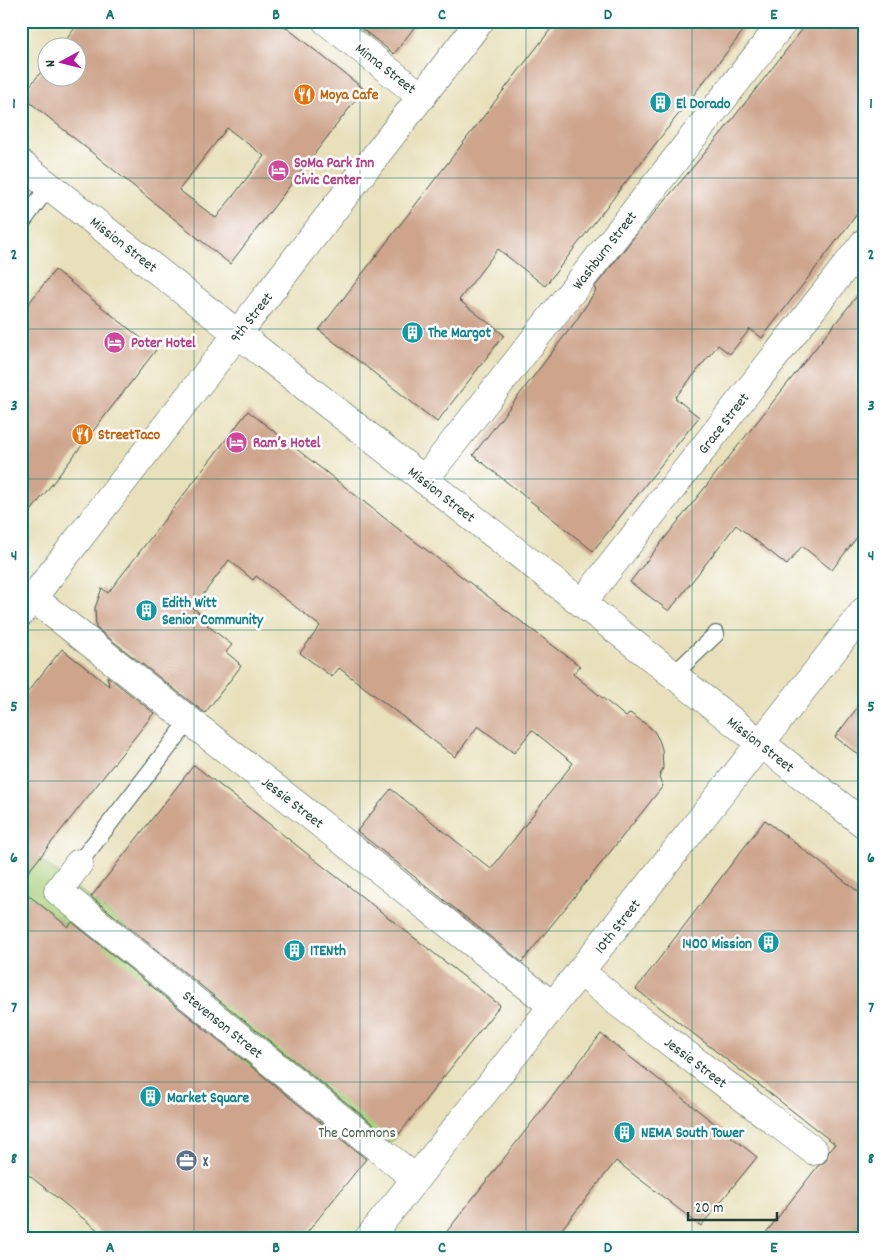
<svg xmlns="http://www.w3.org/2000/svg" width="885" height="1260" font-family="Dekko,sans-serif">
<rect width="100%" height="100%" fill="#fff"/>
<filter id="ink" filterUnits="userSpaceOnUse"><feTurbulence type="fractalNoise" baseFrequency=".02" numOctaves="2"/><feDisplacementMap in="SourceGraphic" scale="10" xChannelSelector="R" yChannelSelector="G"/><feConvolveMatrix kernelMatrix="1 2 1 2 8 2 1 2 1" color-interpolation-filters="sRGB"/></filter>
<filter id="wash" filterUnits="userSpaceOnUse"><feTurbulence type="fractalNoise" baseFrequency=".0096" numOctaves="4" result="noise"/><feDisplacementMap in="SourceGraphic" scale="20" xChannelSelector="R" yChannelSelector="G"/><feGaussianBlur stdDeviation="1.12" result="paint"/><feColorMatrix in="noise" values="0 0 0 0 0 0 0 0 0 0 0 0 0 0 0 0 0 1.4 0 .05"/><feComposite in="paint" operator="in"/></filter>
<g filter="url(#wash)">
<rect width="100%" height="100%" fill="#e8e0bb"/>
<polygon fill="#a9ce78" stroke="#648656" points="39,858 396,1138 363,1162 21,889 21,881"/>
<g id="blocks">
<g fill="#cea48c" fill-rule="evenodd">
<path d="M80 21H278L364 89 230 264 22 96 48 63V78H78V48H60ZM227 128 264 156 216 218 179 190Z"/>
<polygon points="352,21 419,21 394,54"/>
<polygon points="557,21 751,21 545,286 498,249 459,300 504,335 437,422 319,330"/>
<polygon points="809,21 864,21 864,205 762,338 750,329 730,354 718,345 675,398 699,417 593,551 473,455 576,321 596,290 594,288 635,236 724,130"/>
<polygon points="55,270 156,350 21,524 21,313"/>
<polygon points="864,287 864,528 832,570 802,546 787,565 736,525 669,611 630,582"/>
<polygon points="248,411 396,527 580,666 573,674 626,717 630,713 643,722 654,731 659,740 662,749 663,768 659,778 663,786 522,962 357,831 391,789 491,869 573,763 532,730 514,753 478,726 455,757 339,668 332,677 300,653 320,626 256,576 253,580 229,560 193,608 210,622 207,625 232,645 226,652 239,663 238,664 241,666 205,713 96,628 95,608 102,588 108,593"/>
<polygon points="62,649 109,686 107,676 154,713 21,881 21,700"/>
<polygon points="864,699 864,759 835,737"/>
<polygon points="194,765 500,1005 396,1138 387,1131 385,1134 91,897"/>
<polygon points="765,820 864,896 864,1239 761,1239 818,1166 826,1161 829,1151 835,1144 636,989"/>
<polygon points="21,889 68,927 72,922 366,1159 302,1239 109,1239 21,1169"/>
<polygon points="601,1034 757,1157 701,1226 616,1161 554,1239 441,1239"/>
</g>
</g>
</g>
<g filter="url(#ink)">
<use href="#blocks" fill-opacity="0" stroke="#3d5548" stroke-width="1"/>
<g fill="none" stroke-linecap="round" stroke-linejoin="round">
<defs>
<g id="lane">
<polyline points="21,224 49,186"/>
<polyline points="673,675 716,634"/>
<polyline points="79,863 189,721"/>
</g>
<g id="street">
<polyline points="326,21 422,97"/>
<polyline points="424,480 784,21"/>
<polyline points="33,598 553,1006"/>
<polyline points="582,603 864,243"/>
<polyline points="79,863 58,891 416,1179"/>
<polyline points="580,971 617,1002 814,1151"/>
</g>
<g id="secondary">
<polyline points="21,164 864,824"/>
<polyline points="21,613 480,21"/>
<polyline points="368,1239 727,786 864,611"/>
</g>
</defs>
<use href="#lane" stroke="#3d5548" stroke-width="18"/>
<use href="#street" stroke="#3d5548" stroke-width="29"/>
<use href="#secondary" stroke="#3d5548" stroke-width="29"/>
<use href="#lane" stroke="#fff" stroke-width="16"/>
<use href="#street" stroke="#fff" stroke-width="28"/>
<use href="#secondary" stroke="#fff" stroke-width="28"/>
</g>
</g>
<path fill="none" stroke="#0f766e" stroke-width="1" stroke-opacity="0.55" d="M194 21V1239M360 21V1239M526 21V1239M692 21V1239M21 178H864M21 329H864M21 479H864M21 630H864M21 781H864M21 931H864M21 1082H864"/>
<defs>
<symbol id="restaurant-disc" viewBox="-11 -11 22 22"><circle r="9.5" fill="#e8710a" stroke="#fff"/><path d="M-5-6h1v4h1v-4h1v4h1v-4h1v5L-1.5 .5V6h-2V.5L-5-1ZM5-6V6H3V1.5H1.5Q1.5-4 5-6Z" fill="#fff"/></symbol>
<symbol id="building-disc" viewBox="-11 -11 22 22"><circle r="9.5" fill="#0f9aa8" stroke="#fff"/><path d="M-4-6H4V6H1V3H-1V6H-4ZM-2.5-4.3h1.7v1.8h-1.7ZM.8-4.3h1.7v1.8H.8ZM-2.5-1h1.7V.8h-1.7ZM.8-1h1.7V.8H.8Z" fill="#fff"/></symbol>
<symbol id="hotel-disc" viewBox="-11 -11 22 22"><circle r="9.5" fill="#d1479c" stroke="#fff"/><path d="M-6-4.5h1.5V1H6V5H4.5V3h-9V5H-6ZM-4 0a1.8 1.8 0 1 1 3.6 0ZM.5 0V-2.5h3Q6-2.5 6 0Z" fill="#fff"/></symbol>
<symbol id="office-disc" viewBox="-11 -11 22 22"><circle r="9.5" fill="#5c6f8a" stroke="#fff"/><path d="M-6-3h4V-5.5h4V-3h4V5H-6ZM-1-4.5V-3h2v-1.5ZM-6 0V1H6V0Z" fill="#fff"/></symbol>
</defs>
<g fill-rule="evenodd">
<use href="#restaurant-disc" x="292" y="82" width="25" height="25"/>
<use href="#building-disc" x="648" y="90" width="25" height="25"/>
<use href="#hotel-disc" x="266" y="158" width="25" height="25"/>
<use href="#building-disc" x="400" y="320" width="25" height="25"/>
<use href="#hotel-disc" x="102" y="330" width="25" height="25"/>
<use href="#restaurant-disc" x="70" y="422" width="25" height="25"/>
<use href="#hotel-disc" x="224" y="430" width="25" height="25"/>
<use href="#building-disc" x="134" y="598" width="25" height="25"/>
<use href="#building-disc" x="756" y="930" width="25" height="25"/>
<use href="#building-disc" x="282" y="938" width="25" height="25"/>
<use href="#building-disc" x="138" y="1084" width="25" height="25"/>
<use href="#building-disc" x="612" y="1120" width="25" height="25"/>
<use href="#office-disc" x="174" y="1148" width="25" height="25"/>
</g>
<g text-anchor="middle" stroke-width="5" stroke-linejoin="round" paint-order="stroke">
<g font-size="15" fill="#1f3d34" stroke="#fff">
<text transform="translate(386 68) rotate(38)" y="5">Minna Street</text>
<text transform="translate(124 244) rotate(38)" y="5">Mission Street</text>
<text transform="translate(604 250) rotate(-52)" y="5">Washburn Street</text>
<text transform="translate(251 317) rotate(-52)" y="5">9th Street</text>
<text transform="translate(723 423) rotate(-52)" y="5">Grace Street</text>
<text transform="translate(442 494) rotate(38)" y="5">Mission Street</text>
<text transform="translate(761 744) rotate(38)" y="5">Mission Street</text>
<text transform="translate(293 802) rotate(38)" y="5">Jessie Street</text>
<text transform="translate(617 926) rotate(-52)" y="5">10th Street</text>
<text transform="translate(223 1024) rotate(39)" y="5">Stevenson Street</text>
<text transform="translate(696 1062) rotate(37)" y="5">Jessie Street</text>
</g>
<g font-size="15" font-weight="bold" fill="#c56008" stroke="#fff" text-anchor="start">
<text x="320" y="99">Moya Cafe</text>
<text x="98" y="439">StreetTaco</text>
</g>
<g font-size="15" font-weight="bold" fill="#0d838f" stroke="#fff" text-anchor="start">
<text x="676" y="108">El Dorado</text>
<text x="428" y="337">The Margot</text>
<text x="162" y="607">Edith Witt<tspan x="162" dy="17">Senior Community</tspan></text>
<text x="752" y="948" text-anchor="end">1400 Mission</text>
<text x="310" y="955">1TENth</text>
<text x="167" y="1102">Market Square</text>
<text x="641" y="1137">NEMA South Tower</text>
</g>
<g font-size="15" font-weight="bold" fill="#b23c85" stroke="#fff" text-anchor="start">
<text x="294" y="167">SoMa Park Inn<tspan x="294" dy="17">Civic Center</tspan></text>
<text x="131" y="347">Poter Hotel</text>
<text x="253" y="447">Ram’s Hotel</text>
</g>
<g font-size="15" fill="#426145" stroke="#fff">
<text x="357" y="1137">The Commons</text>
</g>
<g font-size="15" font-weight="bold" fill="#4e5e75" stroke="#fff" text-anchor="start">
<text x="203" y="1166">X</text>
</g>
</g>
<rect width="885" height="1260" fill="none" stroke="#fff" stroke-width="55"/>
<g transform="translate(62 62) rotate(263)"><circle r="24" fill="#ffffff" stroke="#a5b1ae"/>
<path d="M0-4L9 19L0 12L-9 19Z" fill="#b5179e"/>
<text y="-8" font-size="14" font-weight="bold" text-anchor="middle" fill="#1f3d34">N</text>
</g>
<path d="M688 1212v8h89v-8" fill="none" stroke="#1f3d34" stroke-width="2.5"/>
<text x="695" y="1212" font-size="15" fill="#1f3d34" stroke="#ffffff" stroke-width="4" paint-order="stroke">20 m</text>
<rect x="28" y="28" width="830" height="1204" fill="none" stroke="#0f766e" stroke-width="2"/>
<g font-size="16" text-anchor="middle" font-weight="bold" fill="#0f766e">
<text x="110" y="19">A</text>
<text x="276" y="19">B</text>
<text x="442" y="19">C</text>
<text x="608" y="19">D</text>
<text x="774" y="19">E</text>
<text x="14" y="108">1</text>
<text x="871" y="108">1</text>
<text x="14" y="259">2</text>
<text x="871" y="259">2</text>
<text x="14" y="410">3</text>
<text x="871" y="410">3</text>
<text x="14" y="560">4</text>
<text x="871" y="560">4</text>
<text x="14" y="711">5</text>
<text x="871" y="711">5</text>
<text x="14" y="862">6</text>
<text x="871" y="862">6</text>
<text x="14" y="1012">7</text>
<text x="871" y="1012">7</text>
<text x="14" y="1163">8</text>
<text x="871" y="1163">8</text>
<text x="110" y="1252">A</text>
<text x="276" y="1252">B</text>
<text x="442" y="1252">C</text>
<text x="608" y="1252">D</text>
<text x="774" y="1252">E</text>
</g>
</svg>
